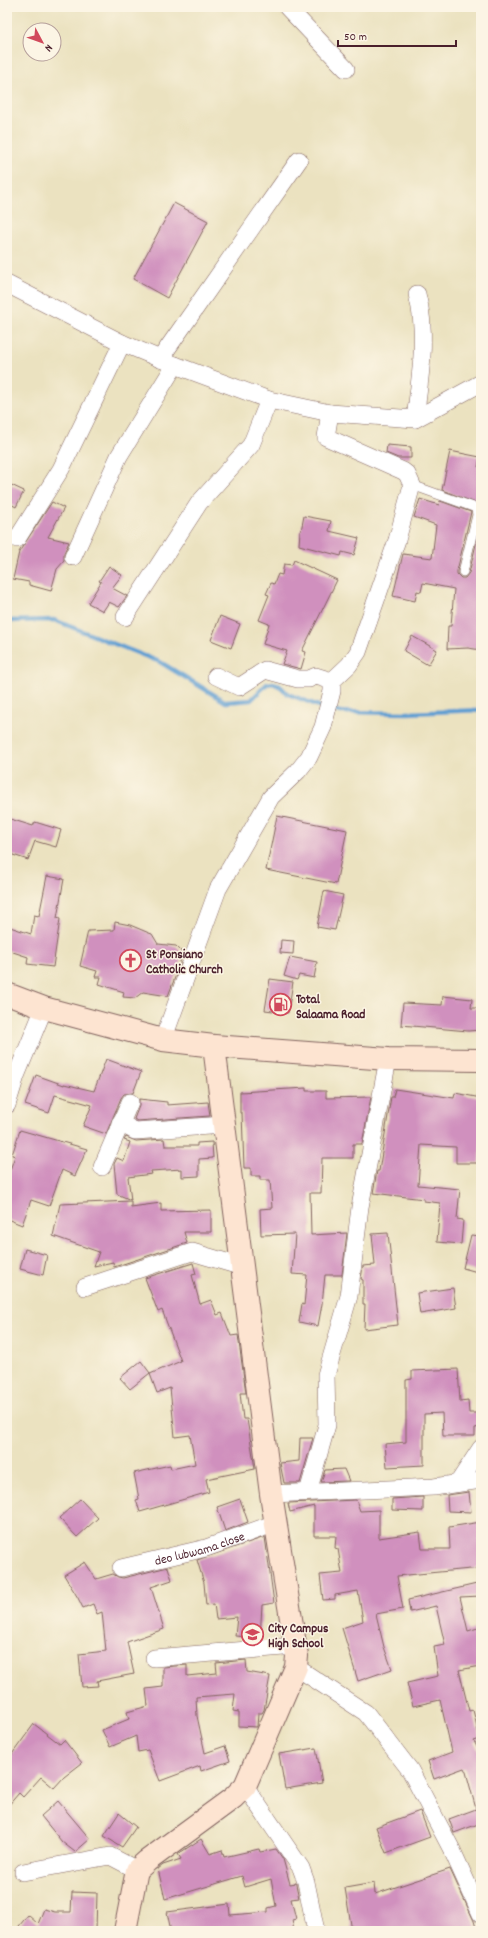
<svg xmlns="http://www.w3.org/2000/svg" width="488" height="1938" font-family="Dekko,sans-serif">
<rect width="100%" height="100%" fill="#fcf5e5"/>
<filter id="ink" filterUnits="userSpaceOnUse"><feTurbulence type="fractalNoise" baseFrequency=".025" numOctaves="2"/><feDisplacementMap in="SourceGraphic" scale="8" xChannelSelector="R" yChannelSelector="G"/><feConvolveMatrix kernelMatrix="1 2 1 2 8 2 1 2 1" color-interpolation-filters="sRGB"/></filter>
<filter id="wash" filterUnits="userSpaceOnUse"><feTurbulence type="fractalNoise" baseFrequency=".012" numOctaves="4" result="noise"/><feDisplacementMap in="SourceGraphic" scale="16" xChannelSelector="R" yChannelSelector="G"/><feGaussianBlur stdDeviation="0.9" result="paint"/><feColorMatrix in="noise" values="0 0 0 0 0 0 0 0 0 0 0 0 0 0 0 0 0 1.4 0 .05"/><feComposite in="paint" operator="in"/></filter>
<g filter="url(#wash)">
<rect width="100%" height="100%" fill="#ebe2c0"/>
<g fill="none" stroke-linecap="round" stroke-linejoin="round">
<g stroke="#619fd2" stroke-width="4.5">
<polyline points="7,621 54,620 160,662 226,702 251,700 267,684 273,683 281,687 288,694 324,708"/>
<polyline points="331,710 341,712 408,713 481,710"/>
</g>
</g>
<g id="blocks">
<g fill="#d090be">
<polygon points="174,203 208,221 167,298 133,279"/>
<polygon points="387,445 411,447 411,458 398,458 386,453"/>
<polygon points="450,451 480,457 478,467 481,467 481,505 442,490"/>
<polygon points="7,483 24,491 16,507 7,502"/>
<polygon points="420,499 439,505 440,501 471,512 457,571 457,574 461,578 465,578 469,573 481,524 481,650 468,648 447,649 448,626 451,626 454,589 423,583 421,592 417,591 415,601 393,596 403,554 432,558 436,525 414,517"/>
<polygon points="52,502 64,508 48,537 69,542 64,553 64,561 57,569 51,591 29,585 29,582 13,579 19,552"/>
<polygon points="304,516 331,521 329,531 359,538 354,555 342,552 341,556 299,545 300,531 301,531"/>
<polygon points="294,560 337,580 302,651 306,652 301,669 282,664 287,651 263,644 269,624 259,620 269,595 266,594 271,583 274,584 278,574 282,575 284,564 292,565"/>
<polygon points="109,566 122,575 112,588 127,596 119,607 109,602 103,611 88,603 101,582 99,581"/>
<polygon points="220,616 240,624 231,648 211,640"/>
<polygon points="412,636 437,650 428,665 404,651"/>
<polygon points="277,816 347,830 336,884 266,870"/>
<polygon points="7,818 33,826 35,822 61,830 56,847 35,841 28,860 7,853"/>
<polygon points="47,876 64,879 57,918 60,919 53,967 27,964 28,957 7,950 7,926 31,934 34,915 39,916"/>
<polygon points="324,891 343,895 335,930 317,927"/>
<polygon points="115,922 130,925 149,933 152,934 158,944 176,946 181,951 180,964 168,996 143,992 135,998 123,997 124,992 99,984 101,977 95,977 97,971 80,966 88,931 114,930"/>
<polygon points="281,940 294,941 293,954 280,953"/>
<polygon points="290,957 317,962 314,978 299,975 297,980 284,976"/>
<polygon points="270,979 293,982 288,1013 265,1010"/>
<polygon points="443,996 472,999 471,1008 481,1008 481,1030 468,1031 401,1025 403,1003 442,1005"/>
<polygon points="106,1059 141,1072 133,1093 124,1094 121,1098 106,1134 83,1126 92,1105 55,1095 49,1113 25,1105 36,1075 64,1085 64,1084 94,1091"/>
<polygon points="306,1088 306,1091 326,1091 326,1098 371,1097 362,1144 353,1144 353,1158 322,1158 321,1193 310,1193 311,1235 347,1233 342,1275 325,1275 322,1304 318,1326 299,1322 302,1304 304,1305 307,1275 292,1274 295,1234 261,1235 260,1209 272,1208 270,1180 260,1180 260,1176 251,1176 251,1168 244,1168 242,1113 240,1113 240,1092"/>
<polygon points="395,1089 454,1098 455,1093 481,1098 481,1139 479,1163 456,1163 456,1147 421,1145 418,1185 460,1189 457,1219 463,1220 461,1244 437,1242 440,1203 424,1201 424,1199 373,1193 377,1171 379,1171 391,1097 393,1097"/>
<polygon points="139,1099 167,1102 167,1105 208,1102 210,1116 137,1121 134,1119 139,1106"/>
<polygon points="20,1130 87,1149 75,1176 62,1170 49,1206 31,1200 22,1225 7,1219 7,1178 15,1156 12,1155"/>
<polygon points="126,1137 136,1141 164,1139 165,1146 197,1146 197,1143 212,1142 213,1158 199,1159 199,1176 182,1177 182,1169 151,1171 152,1174 128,1177 131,1200 117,1194 114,1164 117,1158 124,1161 130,1142 124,1140"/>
<polygon points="131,1201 131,1207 161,1203 161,1211 211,1210 211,1232 184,1232 187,1243 114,1267 113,1262 94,1266 99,1252 53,1236 60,1204"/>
<polygon points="388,1233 398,1325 364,1329 365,1304 363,1304 363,1280 361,1279 363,1266 375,1265 372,1234"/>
<polygon points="471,1235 481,1236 481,1273 463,1268"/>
<polygon points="25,1249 47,1255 43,1275 20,1269"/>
<polygon points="193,1263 196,1274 192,1275 200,1304 211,1300 217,1315 222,1313 231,1336 238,1335 246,1393 240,1393 243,1419 247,1419 255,1469 206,1479 209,1492 140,1512 136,1500 139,1499 134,1473 170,1465 171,1469 195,1464 190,1435 175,1437 170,1388 157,1393 150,1374 181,1361 162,1310 158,1312 145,1278"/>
<polygon points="453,1288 456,1308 420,1314 417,1293"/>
<polygon points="141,1361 150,1373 130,1389 120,1378"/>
<polygon points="458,1369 460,1401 468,1400 469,1413 480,1413 480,1427 475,1428 475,1436 443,1436 442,1413 424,1414 424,1465 387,1467 385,1444 406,1442 406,1380 412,1379 412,1371"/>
<polygon points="300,1438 313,1438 300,1483 284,1483 280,1463 299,1461"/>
<polygon points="344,1469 349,1481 321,1482 325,1470"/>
<polygon points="469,1492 471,1512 448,1511 447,1495"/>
<polygon points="423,1497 423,1511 392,1510 392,1499"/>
<polygon points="80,1499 98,1518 77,1537 59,1518"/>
<polygon points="240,1499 248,1522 225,1531 217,1507"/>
<polygon points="356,1500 360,1511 379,1510 379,1538 420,1532 422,1549 450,1549 449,1527 481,1522 481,1568 397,1576 403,1609 376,1614 384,1647 392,1669 358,1681 342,1628 363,1621 358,1591 335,1595 335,1599 323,1600 320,1575 342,1573 338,1549 335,1548 336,1536 314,1536 314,1506 290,1512 288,1503"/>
<polygon points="265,1537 274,1603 262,1605 260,1638 235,1636 237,1617 216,1619 214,1604 206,1605 204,1583 197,1560"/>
<polygon points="85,1562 96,1579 113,1574 118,1577 123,1578 168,1567 172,1580 151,1587 164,1629 127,1642 134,1674 97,1681 98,1686 82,1687 79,1654 106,1651 102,1612 97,1614 93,1604 83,1608 78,1598 64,1575"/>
<polygon points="481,1583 481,1596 460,1597 468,1631 481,1627 481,1666 459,1670 469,1711 473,1710 480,1739 474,1741 481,1755 481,1823 454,1833 449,1819 476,1809 466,1772 464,1768 434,1779 428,1761 452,1752 440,1700 413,1706 407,1683 438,1676 434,1647 445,1645 436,1606 410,1612 408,1600"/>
<polygon points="246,1660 247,1672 270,1676 264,1710 262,1713 258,1713 257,1727 239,1726 239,1712 233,1711 235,1694 196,1697 197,1716 205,1753 225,1746 230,1761 201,1771 200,1766 160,1781 148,1750 138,1752 136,1736 110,1747 102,1730 129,1719 127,1712 148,1706 146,1689 163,1687 163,1667 187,1665 187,1676 217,1673 216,1663"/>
<polygon points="34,1724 60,1744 64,1740 82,1763 64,1777 54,1788 41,1777 23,1797 19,1793 7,1807 7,1761"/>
<polygon points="316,1748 322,1783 285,1789 279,1754"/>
<polygon points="58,1801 90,1839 75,1852 62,1842 41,1816"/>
<polygon points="420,1811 430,1837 386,1853 376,1827"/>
<polygon points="119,1813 136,1827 122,1847 104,1836"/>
<polygon points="201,1839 210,1854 222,1850 224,1857 259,1849 260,1852 276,1849 283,1859 290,1884 296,1883 296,1885 299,1898 291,1899 296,1919 292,1920 294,1931 171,1931 167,1912 229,1904 230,1915 268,1912 268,1908 276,1906 271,1879 245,1887 242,1876 165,1899 158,1869 163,1865 181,1859 178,1854"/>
<polygon points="450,1869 474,1921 477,1931 352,1931 345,1888 374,1883 375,1894"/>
<polygon points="72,1892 97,1893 96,1930 44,1929 47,1931 15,1931 28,1915 38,1924 44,1909 55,1912 71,1912"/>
</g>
</g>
</g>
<g filter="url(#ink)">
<use href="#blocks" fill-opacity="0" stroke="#82635f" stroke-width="1"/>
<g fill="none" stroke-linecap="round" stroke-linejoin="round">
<defs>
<polyline id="lane" points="412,485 476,508 477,515 463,572"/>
<g id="street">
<polyline points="287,7 346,69"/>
<polyline points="7,284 122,343 175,365 269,400 330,413 415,419 481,383"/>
<polyline points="160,359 299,160"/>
<path d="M415 419C420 377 428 335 417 294"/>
<polyline points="17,539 61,469 122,343"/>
<polyline points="73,557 119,456 175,365"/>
<polyline points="125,617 199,503 251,445 269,400"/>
<polyline points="216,676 239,687 265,670 298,679 309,679 316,676 332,681"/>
<polyline points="163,1040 218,889 271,797 298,771 309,757 323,727 332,691 332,681 349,665 358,652 397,540 412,485 407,474 403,471 326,437 330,413"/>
<polyline points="7,1105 16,1076 44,1008"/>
<polyline points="120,1123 135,1131 224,1125"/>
<polyline points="102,1167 130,1102"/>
<polyline points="85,1287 192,1252 243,1267"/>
<polyline points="458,1483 481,1448"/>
<polyline points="308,1492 327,1425 326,1375 349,1296 360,1207 388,1059"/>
<polyline points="271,1494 434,1487 481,1480"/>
<path id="s1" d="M121 1568 206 1548 276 1523"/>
<polyline points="154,1658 295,1646"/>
<polyline points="296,1667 366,1713 410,1770 452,1850 481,1914"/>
<polyline points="245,1786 301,1868 306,1882 316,1931"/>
<polyline points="23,1872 110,1856 137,1870"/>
</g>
<g id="secondary">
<polyline points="7,994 44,1008 163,1040 214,1046 388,1059 481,1060"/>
<polyline points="125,1931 137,1870 147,1861 233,1798 245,1786 296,1667 297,1656 271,1494 214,1046"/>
</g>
</defs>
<use href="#lane" stroke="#82635f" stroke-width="10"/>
<use href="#street" stroke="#82635f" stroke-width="18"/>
<use href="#secondary" stroke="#82635f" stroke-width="24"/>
<use href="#lane" stroke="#fff" stroke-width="9"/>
<use href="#street" stroke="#fff" stroke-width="17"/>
<use href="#secondary" stroke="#fde4d1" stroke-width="22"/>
</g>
</g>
<defs>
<symbol id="church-ring" viewBox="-11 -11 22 22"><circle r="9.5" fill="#fcf5e5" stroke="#d1495b" stroke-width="1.5"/><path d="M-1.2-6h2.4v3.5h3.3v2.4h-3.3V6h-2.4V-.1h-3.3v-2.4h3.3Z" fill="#d1495b"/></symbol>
<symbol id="fuel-ring" viewBox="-11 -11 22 22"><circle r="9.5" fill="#fcf5e5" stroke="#d1495b" stroke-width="1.5"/><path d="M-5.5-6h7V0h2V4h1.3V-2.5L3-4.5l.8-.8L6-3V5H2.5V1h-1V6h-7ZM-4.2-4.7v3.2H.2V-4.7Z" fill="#d1495b"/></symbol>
<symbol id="school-ring" viewBox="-11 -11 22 22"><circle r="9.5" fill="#fcf5e5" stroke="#d1495b" stroke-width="1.5"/><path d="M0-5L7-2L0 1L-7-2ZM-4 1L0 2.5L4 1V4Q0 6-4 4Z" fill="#d1495b"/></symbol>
</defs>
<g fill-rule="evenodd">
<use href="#church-ring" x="118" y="948" width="25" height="25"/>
<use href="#fuel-ring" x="268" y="992" width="25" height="25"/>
<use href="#school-ring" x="240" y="1622" width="25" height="25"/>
</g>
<g text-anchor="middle" stroke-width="3" stroke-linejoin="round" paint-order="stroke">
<g font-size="13" font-weight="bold" fill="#4a1f2b" stroke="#fcf5e5" text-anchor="start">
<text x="146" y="958">St Ponsiano<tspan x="146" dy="15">Catholic Church</tspan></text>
<text x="296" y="1003">Total<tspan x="296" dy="15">Salaama Road</tspan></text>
<text x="268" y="1632">City Campus<tspan x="268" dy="15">High School</tspan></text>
</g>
<g font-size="13" fill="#4a1f2b" stroke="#fcf5e5">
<text dy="5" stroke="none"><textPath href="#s1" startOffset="81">deo lubwama close</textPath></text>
</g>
</g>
<rect width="488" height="1938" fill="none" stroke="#fcf5e5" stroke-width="24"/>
<g transform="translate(42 42) rotate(131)"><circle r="19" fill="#fcf5e5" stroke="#b59f9b"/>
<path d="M0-3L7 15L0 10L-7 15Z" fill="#d1495b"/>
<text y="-6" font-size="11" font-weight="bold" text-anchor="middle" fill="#4a1f2b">N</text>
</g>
<path d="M338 40v6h118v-6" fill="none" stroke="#4a1f2b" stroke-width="2"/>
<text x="344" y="40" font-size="12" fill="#4a1f2b" stroke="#fcf5e5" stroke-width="3" paint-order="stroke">50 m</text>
</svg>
